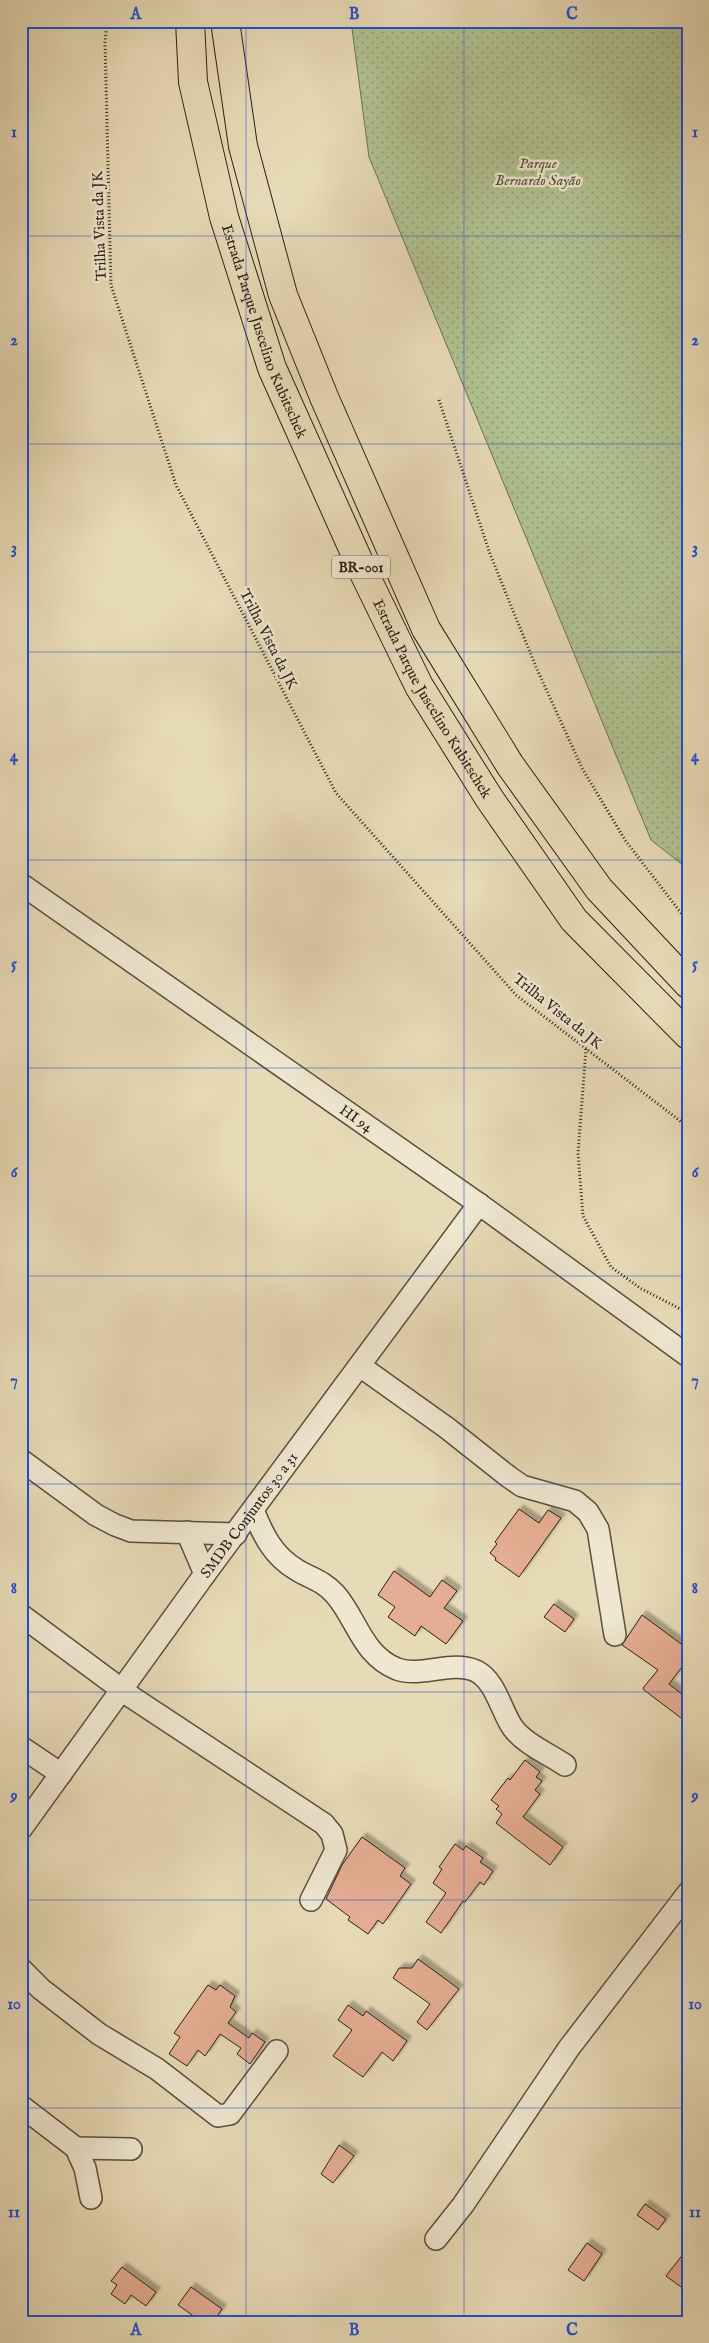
<svg xmlns="http://www.w3.org/2000/svg" width="709" height="2343" font-family="'IM FELL English',serif">
<defs>
<pattern id="park-dots" width="8" height="8" patternUnits="userSpaceOnUse" patternTransform="scale(1.25)"><rect width="8" height="8" fill="#b1c191"/><path d="M2 2h.1M6 6h.1" fill="none" stroke="#909c75" stroke-width="1.8" stroke-linecap="round"/></pattern>
<filter id="shadow"><feDropShadow dx="4.5" dy="-4.5" stdDeviation="1" flood-color="#0004"/></filter>
</defs>
<rect width="100%" height="100%" fill="#e7dab6"/>
<filter id="stains"><feTurbulence type="fractalNoise" baseFrequency=".004" numOctaves="4"/><feColorMatrix values="0 0 0 0 .2 0 0 0 0 .09 0 0 0 0 .02 0 0 0 .5 -.17"/></filter>
<radialGradient id="worn" r=".72"><stop offset=".6" stop-color="#630" stop-opacity="0"/><stop offset="1" stop-color="#630" stop-opacity=".3"/></radialGradient>
<polygon fill="url(#park-dots)" stroke="#6e7054" points="351,21 688,21 688,869 651,840 369,157"/>
<g fill="#e5ad93" stroke="#2c2017" filter="url(#shadow)">
<polygon points="519,1509 539,1523 548,1510 561,1518 519,1577 495,1560 496,1558 490,1553 497,1544 495,1542"/>
<polygon points="394,1571 430,1597 442,1580 457,1591 444,1608 463,1621 446,1644 421,1626 415,1636 388,1617 395,1607 378,1595"/>
<polygon points="554,1604 574,1619 565,1632 544,1617"/>
<polygon points="642,1615 688,1649 688,1659 669,1684 688,1699 688,1709 681,1718 644,1690 643,1688 658,1670 622,1645"/>
<polygon points="525,1760 540,1772 536,1777 542,1781 535,1790 540,1794 523,1817 563,1847 550,1865 496,1823 502,1814 496,1809 499,1806 491,1800 508,1778 510,1780"/>
<polygon points="362,1837 405,1868 400,1876 411,1884 383,1924 378,1920 368,1934 348,1920 350,1917 326,1899 342,1865"/>
<polygon points="455,1844 463,1850 466,1846 483,1858 480,1862 493,1871 484,1885 480,1882 465,1902 463,1901 441,1933 426,1922 446,1893 433,1883 442,1869 439,1867"/>
<polygon points="418,1959 459,1989 427,2030 417,2022 430,2004 393,1978 399,1968 412,1968"/>
<polygon points="208,1985 216,1990 220,1985 235,1996 230,2007 236,2012 228,2023 249,2038 252,2033 265,2042 250,2064 237,2054 241,2048 220,2034 205,2056 198,2050 187,2066 169,2054 180,2037 174,2033"/>
<polygon points="348,2005 363,2016 366,2011 407,2041 393,2061 382,2052 363,2077 333,2056 352,2030 338,2020"/>
<polygon points="339,2145 354,2156 333,2183 321,2174"/>
<polygon points="645,2204 666,2219 658,2230 637,2215"/>
<polygon points="587,2243 602,2254 584,2281 568,2270"/>
<polygon points="688,2248 688,2292 666,2276"/>
<polygon points="122,2267 156,2292 146,2306 131,2295 125,2304 111,2294 117,2285 111,2281"/>
<polygon points="191,2287 222,2309 213,2322 202,2322 178,2305"/>
</g>
<g fill="none" stroke-linecap="round" stroke-linejoin="round">
<defs>
<g id="minor">
<path id="s1" d="M21 884 479 1204 688 1356"/>
<polyline points="360,1366 447,1428 509,1477 522,1486 575,1501 588,1512 598,1529 615,1635"/>
<polyline points="21,1460 96,1515 115,1525 131,1531 236,1534"/>
<path d="M253 1510C263 1535 273 1556 297 1570 312 1579 322 1580 335 1594 357 1619 362 1655 397 1669 422 1678 451 1660 476 1671 496 1681 501 1711 513 1728 525 1744 549 1754 565 1765"/>
<polyline points="187,1532 205,1574"/>
<polyline points="21,1615 133,1698 324,1824 332,1834 336,1850 311,1900"/>
<polyline points="21,1747 61,1774"/>
<path id="s2" d="M21 1829 205 1574 479 1204"/>
<polyline points="21,1969 41,1989 99,2034 157,2069 218,2116 230,2114 277,2051"/>
<polyline points="21,2106 76,2148 85,2168 91,2198"/>
<polyline points="76,2148 131,2149"/>
<polyline points="436,2239 463,2205 569,2048 688,1893"/>
</g>
<g id="highway">
<path id="s3" d="M190 21 193 82 224 217 272 368 363 571 419 686 489 798 574 920 688 1035"/>
<polyline points="225,21 243,146 283,295 324,397 426,629 510,765 599,889 688,984"/>
</g>
</defs>
<use href="#minor" stroke="#5b4e3f" stroke-width="24"/>
<use href="#highway" stroke="#2c2017" stroke-width="30"/>
<g stroke="#2c2017" stroke-width="3" stroke-dasharray="1 2.5" stroke-linecap="butt">
<polyline points="107,21 105,42 111,285 176,485 336,793 516,995 688,1127"/>
<polyline points="439,400 490,554 536,667 582,768 625,840 688,922"/>
<polyline points="586,1049 578,1153 583,1216 611,1267 640,1288 688,1313"/>
</g>
<use href="#minor" stroke="#efe7d0" stroke-width="21"/>
<use href="#highway" stroke="#e7dab6" stroke-width="28"/>
</g>
<path fill="none" stroke="#1d4ed8" stroke-width="1" stroke-opacity="0.55" d="M246 21V2322M464 21V2322M21 236H688M21 444H688M21 652H688M21 860H688M21 1068H688M21 1276H688M21 1484H688M21 1692H688M21 1900H688M21 2108H688"/>
<g text-anchor="middle" stroke-width="5" stroke-linejoin="round" paint-order="stroke">
<rect fill="#efe7d0" stroke="#665c4e" stroke-width="1" x="332" y="555.5" width="58" height="23" rx="4"/>
<g font-size="14" font-weight="bold" fill="#2c2017">
<text x="361" y="572">BR-001</text>
</g>
<g font-size="15" font-style="italic" fill="#54503c" stroke="#efe7d0">
<text x="538" y="168">Parque<tspan x="538" dy="17">Bernardo Sayão</tspan></text>
</g>
<g font-size="15" fill="#2c2017" stroke="#efe7d0">
<text transform="translate(99 226) rotate(-92)" y="5">Trilha Vista da JK</text>
<text dy="5" stroke="none"><textPath href="#s3" startOffset="321">Estrada Parque Juscelino Kubitschek</textPath></text>
<text transform="translate(269 639) rotate(63)" y="5">Trilha Vista da JK</text>
<text dy="5" stroke="none"><textPath href="#s3" startOffset="726">Estrada Parque Juscelino Kubitschek</textPath></text>
<text transform="translate(558 1011) rotate(39)" y="5">Trilha Vista da JK</text>
<text dy="5" stroke="none"><textPath href="#s1" startOffset="409">HI 94</textPath></text>
<text dy="5" stroke="none"><textPath href="#s2" startOffset="388">SMDB Conjuntos 30 a 31</textPath></text>
</g>
</g>
<rect width="709" height="2343" fill="none" stroke="#e7dab6" stroke-width="55"/>
<rect x="28" y="28" width="654" height="2288" fill="none" stroke="#1d4ed8" stroke-width="2"/>
<g font-size="16" text-anchor="middle" font-weight="bold" fill="#1d4ed8">
<text x="136" y="19">A</text>
<text x="354" y="19">B</text>
<text x="572" y="19">C</text>
<text x="14" y="137">1</text>
<text x="695" y="137">1</text>
<text x="14" y="345">2</text>
<text x="695" y="345">2</text>
<text x="14" y="553">3</text>
<text x="695" y="553">3</text>
<text x="14" y="761">4</text>
<text x="695" y="761">4</text>
<text x="14" y="969">5</text>
<text x="695" y="969">5</text>
<text x="14" y="1177">6</text>
<text x="695" y="1177">6</text>
<text x="14" y="1385">7</text>
<text x="695" y="1385">7</text>
<text x="14" y="1593">8</text>
<text x="695" y="1593">8</text>
<text x="14" y="1801">9</text>
<text x="695" y="1801">9</text>
<text x="14" y="2009">10</text>
<text x="695" y="2009">10</text>
<text x="14" y="2217">11</text>
<text x="695" y="2217">11</text>
<text x="136" y="2335">A</text>
<text x="354" y="2335">B</text>
<text x="572" y="2335">C</text>
</g>
<rect width="100%" height="100%" filter="url(#stains)"/>
<rect width="100%" height="100%" fill="url(#worn)"/>
</svg>
